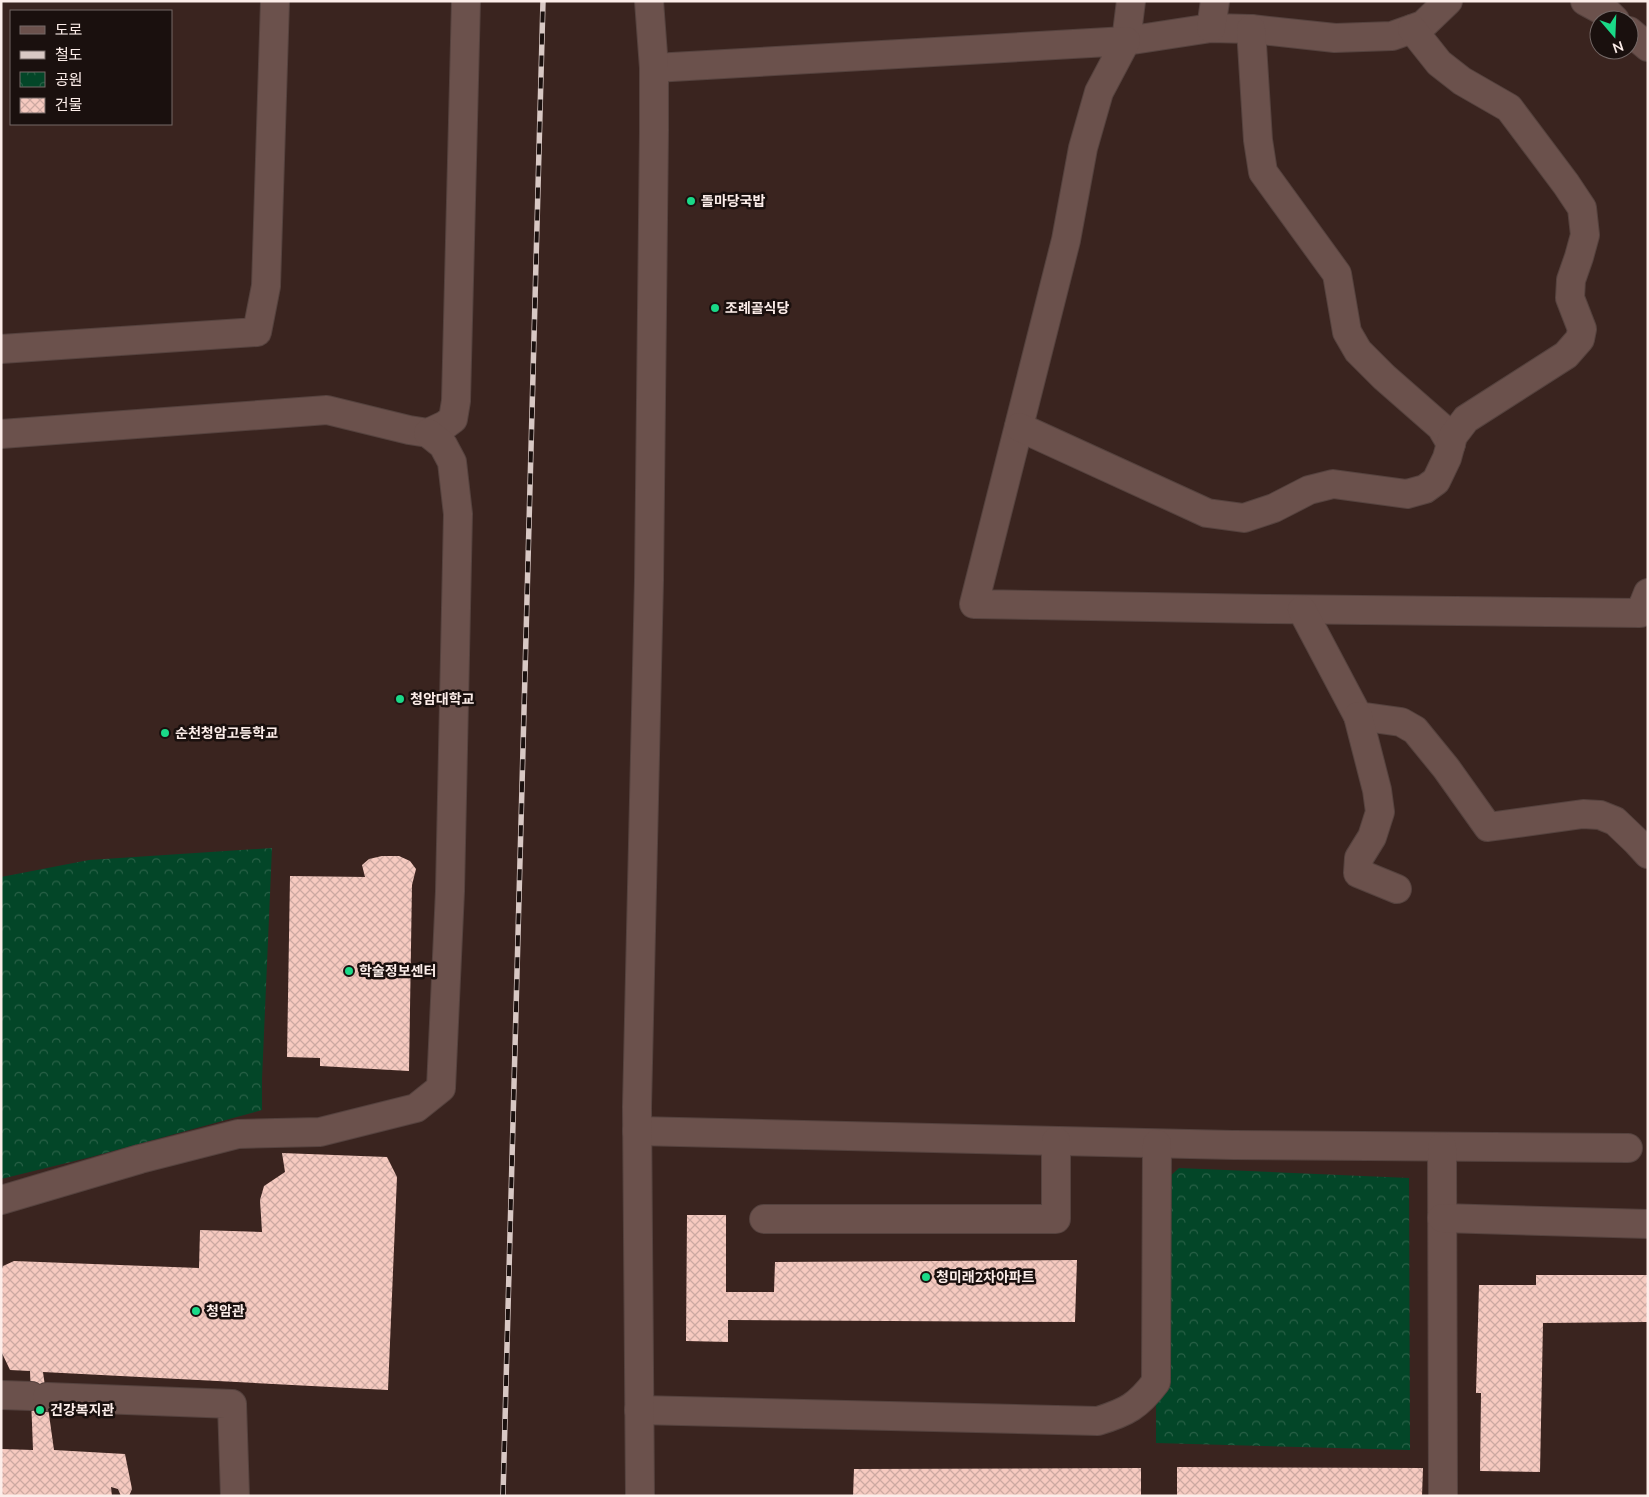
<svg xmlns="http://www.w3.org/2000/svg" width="1649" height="1497" font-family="Mulish,'Noto Sans KR',sans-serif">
<defs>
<pattern id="park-crowns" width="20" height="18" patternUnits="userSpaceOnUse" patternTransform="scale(1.25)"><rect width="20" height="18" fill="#034628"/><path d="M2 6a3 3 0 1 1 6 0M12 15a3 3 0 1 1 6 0" fill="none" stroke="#296147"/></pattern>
<pattern id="building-cross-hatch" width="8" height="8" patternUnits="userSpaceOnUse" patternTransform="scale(1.25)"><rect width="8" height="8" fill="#f6cac0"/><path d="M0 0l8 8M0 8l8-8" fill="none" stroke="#cca9a2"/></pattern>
</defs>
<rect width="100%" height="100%" fill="#3a241f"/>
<g fill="url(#park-crowns)">
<polygon points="272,848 262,1079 262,1110 91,1157 1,1179 1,877 89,860"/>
<polygon points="1179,1168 1409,1178 1410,1450 1156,1443 1156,1189"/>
</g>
<g fill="url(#building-cross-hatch)">
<polygon points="382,856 399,856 410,861 416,869 412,885 409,1071 320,1066 320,1058 287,1057 290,876 365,877 362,865 369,859"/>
<polygon points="282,1153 387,1157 397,1177 388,1390 43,1372 54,1450 125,1454 132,1489 129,1496 121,1496 118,1489 111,1487 112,1496 1,1496 1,1449 33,1450 30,1371 10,1370 1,1351 1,1271 3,1266 14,1261 199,1268 200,1230 262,1232 260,1200 264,1186 285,1172"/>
<polygon points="687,1215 726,1215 726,1292 774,1292 775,1262 1077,1260 1075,1322 728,1320 728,1342 686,1341"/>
<polygon points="1536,1275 1648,1275 1648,1322 1543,1323 1540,1472 1480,1471 1481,1393 1476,1393 1479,1285 1536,1285"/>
<polygon points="1177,1467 1423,1468 1422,1496 1177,1496"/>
<polygon points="1141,1468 1141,1496 853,1496 854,1469"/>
</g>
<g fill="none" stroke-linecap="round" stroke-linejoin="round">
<defs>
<g id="minor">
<polyline points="1131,1 1126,41 1211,28 1251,29 1335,38 1392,36 1423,25 1448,1"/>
<polyline points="1585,1 1609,14 1615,20"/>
<polyline points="1211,28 1215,1"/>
<polyline points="1251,29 1258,140 1263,172 1337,274 1347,332 1358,351 1384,377 1441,427 1451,444"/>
<polyline points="1629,31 1648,47"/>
<polyline points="654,68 1126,41 1099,92 1083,148 1066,240 974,604 1267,609 1640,613 1648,593"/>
<polyline points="1,349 257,332 266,286 275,1"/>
<polyline points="1019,427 1207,513 1244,518 1274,508 1309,490 1333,484 1407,494 1425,489 1436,481 1447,458 1453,436 1466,419 1566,355 1580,339 1582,329 1570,298 1571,280 1579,257 1585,235 1582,208 1566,184 1509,108 1462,81 1439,63 1412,29"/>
<polyline points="1,434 327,410 409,430 428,433 445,425 453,419 456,401 466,1"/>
<polyline points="1302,610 1358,716 1401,722 1415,730 1446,768 1488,827 1583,814 1600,815 1615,821 1637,842 1648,854"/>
<polyline points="1358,716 1377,790 1380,812 1372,837 1359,858 1358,873 1397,889"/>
<polyline points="637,1131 1233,1145 1628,1148"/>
<polyline points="1442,1147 1443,1496"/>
<polyline points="1,1200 140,1159 238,1134 320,1132 416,1108 441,1088 450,891 458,514 452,462 443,445 428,433"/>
<polyline points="1442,1218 1648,1224"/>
<polyline points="764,1219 1056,1219 1056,1141"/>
<polyline points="1,1395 31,1396"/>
<polyline points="47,1397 232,1404 235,1496"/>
<path d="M639 1410 1098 1421C1127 1412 1138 1406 1156 1382L1157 1144"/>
<polyline points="640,1496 637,1107 649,580 654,130 654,68 649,1"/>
</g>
</defs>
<use href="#minor" stroke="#55423e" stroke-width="30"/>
<use href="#minor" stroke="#6b514c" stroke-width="28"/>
<defs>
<polyline id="rail" points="503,1496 543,1"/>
</defs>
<use href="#rail" stroke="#d8c8c4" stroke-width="5.5"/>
<use href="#rail" stroke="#1a100e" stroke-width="4" stroke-dasharray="11" stroke-linecap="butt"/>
</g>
<g fill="#1ad988" stroke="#1a100e" stroke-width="2">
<circle cx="691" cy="201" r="5"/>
<circle cx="715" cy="308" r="5"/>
<circle cx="400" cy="699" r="5"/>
<circle cx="165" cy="733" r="5"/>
<circle cx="349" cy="971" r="5"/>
<circle cx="926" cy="1277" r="5"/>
<circle cx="196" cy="1311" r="5"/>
<circle cx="40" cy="1410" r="5"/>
</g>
<g text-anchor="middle" stroke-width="5" stroke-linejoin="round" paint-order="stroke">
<g font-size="14" font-weight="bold" fill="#fcede9" stroke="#1a100e" text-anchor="start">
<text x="701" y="206">돌마당국밥</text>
<text x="725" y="313">조례골식당</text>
<text x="410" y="704">청암대학교</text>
<text x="175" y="738">순천청암고등학교</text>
<text x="359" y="976">학술정보센터</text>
<text x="936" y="1282">청미래2차아파트</text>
<text x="206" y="1316">청암관</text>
<text x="50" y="1415">건강복지관</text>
</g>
</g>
<rect width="1649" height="1497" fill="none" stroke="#fcede9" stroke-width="5"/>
<rect x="10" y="10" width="162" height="115" fill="#1a100e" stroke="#746866"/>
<rect x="20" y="26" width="25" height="8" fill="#6b514c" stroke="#746866"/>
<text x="55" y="35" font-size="15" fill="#fcede9">도로</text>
<rect x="20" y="51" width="25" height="8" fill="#d8c8c4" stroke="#746866"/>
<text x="55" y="60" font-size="15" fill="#fcede9">철도</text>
<rect x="20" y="72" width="25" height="15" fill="url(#park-crowns)" stroke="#746866"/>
<text x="55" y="85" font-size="15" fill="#fcede9">공원</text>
<rect x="20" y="98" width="25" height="15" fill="url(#building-cross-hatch)" stroke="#746866"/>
<text x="55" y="110" font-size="15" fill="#fcede9">건물</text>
<g transform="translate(1614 35) rotate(161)"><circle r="24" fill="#1a100e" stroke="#746866"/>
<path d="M0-4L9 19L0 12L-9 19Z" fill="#1ad988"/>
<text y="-8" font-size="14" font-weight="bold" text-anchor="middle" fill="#fcede9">N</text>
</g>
</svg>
